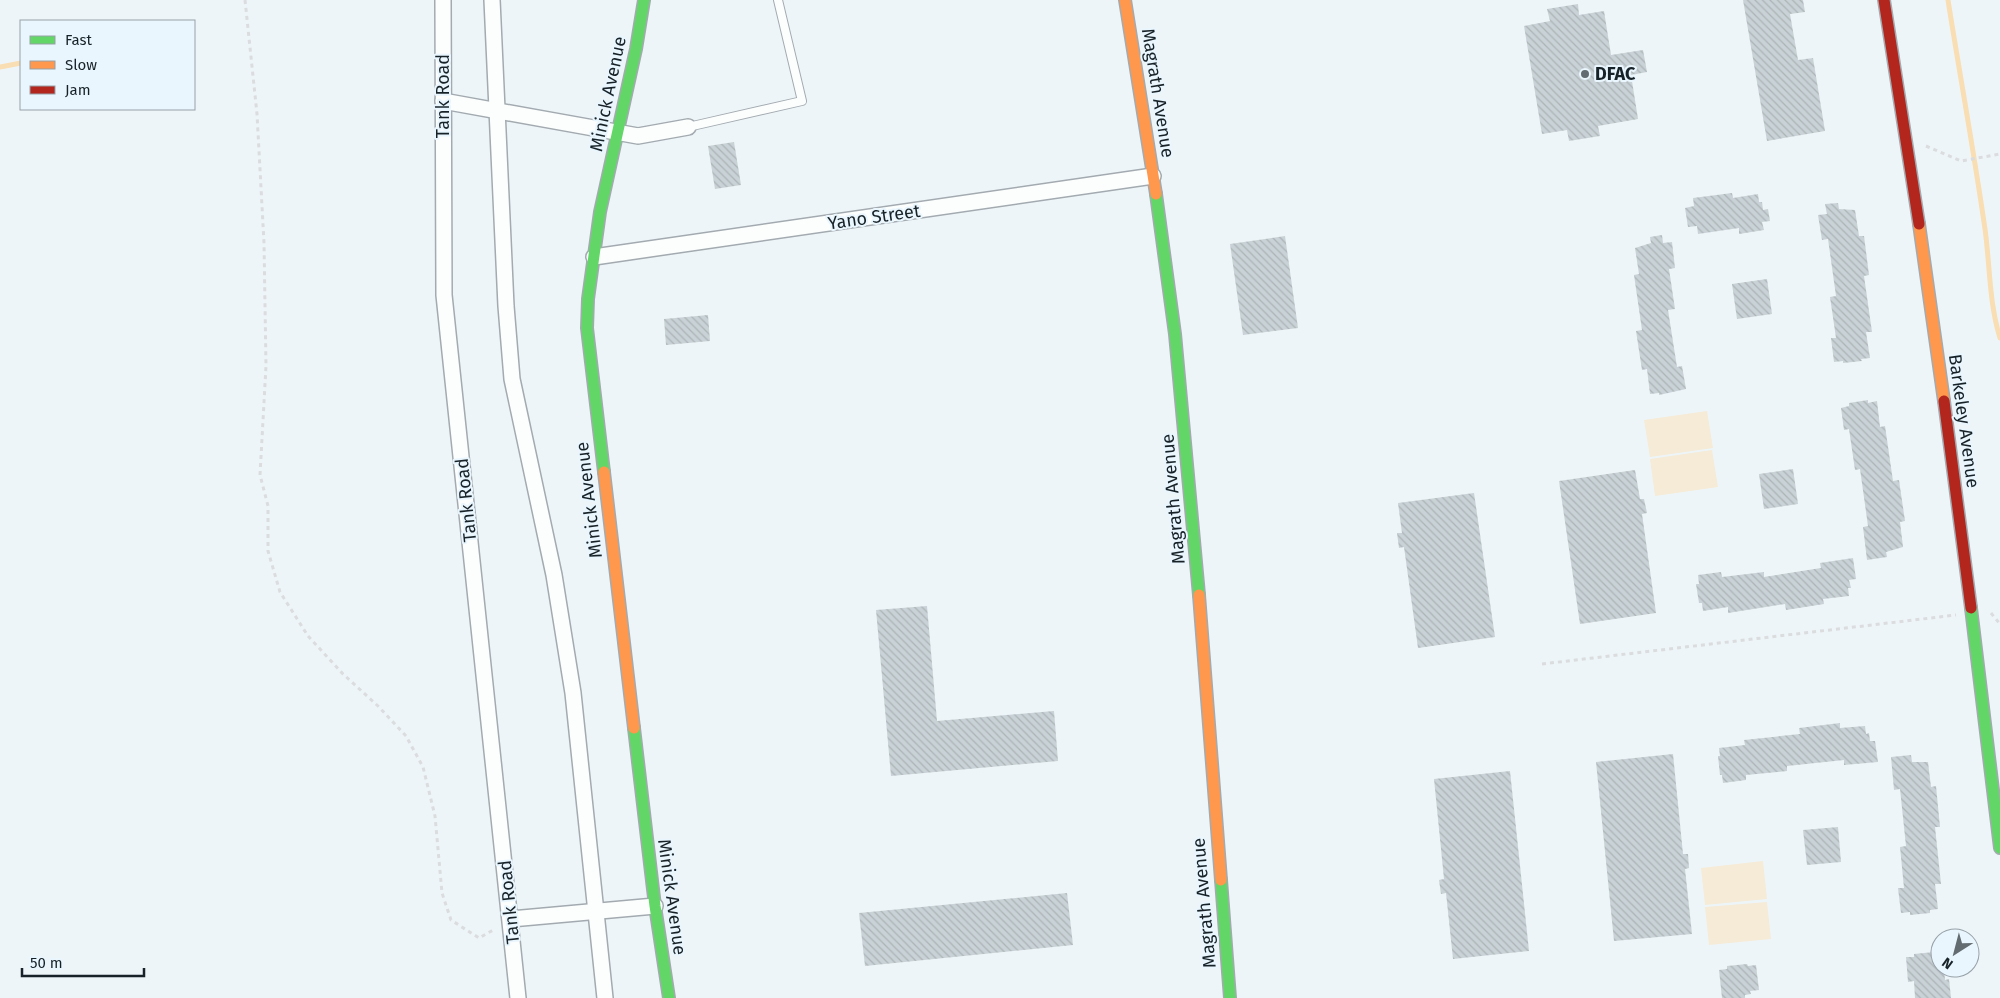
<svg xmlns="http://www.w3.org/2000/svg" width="2000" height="998" font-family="'Fira Sans',sans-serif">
<defs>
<pattern id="building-back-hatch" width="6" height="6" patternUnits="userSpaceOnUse" patternTransform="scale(1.25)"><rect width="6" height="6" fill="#c9d2d6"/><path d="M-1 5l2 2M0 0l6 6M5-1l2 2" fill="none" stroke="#acb4b8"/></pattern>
</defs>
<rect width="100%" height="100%" fill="#eef5f9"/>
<g fill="#f5ebd6">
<polygon points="1707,411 1713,448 1650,457 1644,420"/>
<polygon points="1712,450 1718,487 1655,496 1650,459"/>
<polygon points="1763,861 1767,899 1705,905 1701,868"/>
<polygon points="1767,902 1771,939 1709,945 1705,907"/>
</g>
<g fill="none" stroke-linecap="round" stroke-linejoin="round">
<g stroke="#f8deb2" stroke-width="5">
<path d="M1948 0C1960 76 1974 152 1985 229 1990 265 1989 303 2000 338"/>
<polyline points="0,67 21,63"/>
</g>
</g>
<g fill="url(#building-back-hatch)">
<polygon points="1743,0 1803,0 1805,12 1790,14 1798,60 1813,58 1825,131 1767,141"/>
<polygon points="1578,4 1579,15 1604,11 1611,55 1643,50 1647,72 1631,75 1638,119 1598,126 1600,136 1569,141 1567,130 1542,134 1524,26 1550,21 1547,9"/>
<polygon points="734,142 741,185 715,189 708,146"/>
<polygon points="1732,193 1733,198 1758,194 1759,202 1762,202 1763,210 1768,209 1770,221 1762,222 1764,230 1739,234 1739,228 1698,234 1697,226 1688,227 1685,208 1694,206 1693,198"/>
<polygon points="1838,203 1839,209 1855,210 1859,236 1864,236 1869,275 1864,276 1872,332 1866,332 1870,358 1861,359 1862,361 1843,363 1843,361 1834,362 1831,338 1836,338 1830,297 1836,296 1828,239 1822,240 1818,215 1827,214 1825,204"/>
<polygon points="1662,235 1663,243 1672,242 1675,268 1669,269 1675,309 1668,310 1677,367 1682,366 1686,389 1659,395 1659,393 1650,394 1647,369 1642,370 1636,331 1642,330 1634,275 1639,274 1635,248 1651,243 1650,237"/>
<polygon points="1285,236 1298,328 1243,335 1230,244"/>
<polygon points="1767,279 1772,314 1737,319 1732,284"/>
<polygon points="708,315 710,341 666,345 664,319"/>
<polygon points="1868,400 1868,403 1877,401 1880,427 1885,426 1893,481 1899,480 1905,521 1900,522 1903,547 1886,552 1887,557 1867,560 1863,527 1868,526 1860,469 1855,470 1849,429 1844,430 1841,408 1849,406 1849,403"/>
<polygon points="1793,469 1798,504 1764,509 1759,474"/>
<polygon points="1635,470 1640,499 1644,499 1647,513 1642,514 1656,613 1580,624 1559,481"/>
<polygon points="1474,493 1495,637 1418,648 1404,547 1399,548 1397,533 1402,533 1398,503"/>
<polygon points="1853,558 1856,579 1849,580 1851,588 1848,588 1849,596 1823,599 1824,604 1786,610 1785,604 1728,613 1728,607 1703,611 1702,603 1699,603 1696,584 1699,584 1698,575 1721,572 1722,577 1764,572 1764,577 1821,568 1820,563"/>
<polygon points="927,606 937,721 1054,711 1058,761 891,776 876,610"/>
<polygon points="1840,723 1840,728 1865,726 1866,734 1869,733 1870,741 1875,741 1878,762 1844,765 1844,760 1787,766 1787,771 1746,775 1746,780 1723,783 1722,775 1720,775 1718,756 1720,756 1719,748 1745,745 1744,740 1800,734 1799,728"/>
<polygon points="1673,754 1683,854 1688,854 1689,868 1685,869 1692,934 1614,941 1596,762"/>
<polygon points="1911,755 1912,762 1928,762 1931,787 1936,786 1940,827 1935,827 1941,884 1935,884 1938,909 1930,910 1930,913 1910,915 1910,912 1901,913 1898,888 1904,888 1900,847 1906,846 1900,789 1894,790 1891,757"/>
<polygon points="1510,771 1529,951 1453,959 1446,893 1441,894 1439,880 1444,879 1434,779"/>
<polygon points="1838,827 1841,862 1807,865 1803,830"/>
<polygon points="1067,893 1073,945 865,966 859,913"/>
<polygon points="1934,952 1934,954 1940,954 1940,968 1944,968 1945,980 1949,979 1951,998 1915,998 1914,981 1908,982 1906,957 1914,957 1914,954"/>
<polygon points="1747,964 1748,966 1756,965 1759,990 1750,991 1751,994 1745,995 1745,998 1722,998 1719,970 1727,969 1727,966"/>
</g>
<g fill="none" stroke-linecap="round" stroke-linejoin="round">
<defs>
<polyline id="lane" points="688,127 802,101 778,0"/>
<g id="street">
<polyline points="443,0 444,295 518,998"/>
<polyline points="492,0 506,306 512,379 554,575 573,693 605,998"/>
<polyline points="443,101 638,136 688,127"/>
<polyline points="594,257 1153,176"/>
<polyline points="511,919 655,906"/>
</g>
<g id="fast">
<polyline points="1156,194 1175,334 1199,595"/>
<polyline points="604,472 587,328 588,299 600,212 636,49 644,0"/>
<polyline points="1971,608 2000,848"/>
<polyline points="634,728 655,906 669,998"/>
<polyline points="1221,880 1230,998"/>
</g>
<g id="slow">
<polyline points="1125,0 1156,194"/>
<polyline points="1919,224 1944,401"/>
<polyline points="604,472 634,728"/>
<polyline points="1199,595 1221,880"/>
</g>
<g id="jam">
<polyline points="1884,0 1919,224"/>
<polyline points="1944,401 1971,608"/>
</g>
</defs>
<use href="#lane" stroke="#a3abb0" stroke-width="10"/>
<use href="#street" stroke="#a3abb0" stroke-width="18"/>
<use href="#fast" stroke="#a3abb0" stroke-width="14"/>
<use href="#slow" stroke="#a3abb0" stroke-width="14"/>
<use href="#jam" stroke="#a3abb0" stroke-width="14"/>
<g stroke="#dadcde" stroke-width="3" stroke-dasharray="4 4" stroke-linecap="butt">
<polyline points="245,0 257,114 264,243 266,366 260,475 268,506 268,551 280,592 308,636 343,674 378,706 406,736 423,767 435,816 442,893 451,920 479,938 495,929"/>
<polyline points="1926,146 1961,161 2000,154"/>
<polyline points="1991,613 2000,624"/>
<polyline points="1542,664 1956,615"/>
</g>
<use href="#lane" stroke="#fcfefe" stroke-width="8"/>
<use href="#street" stroke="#fcfefe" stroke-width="15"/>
<use href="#fast" stroke="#63d668" stroke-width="11"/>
<use href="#slow" stroke="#ff974d" stroke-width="11"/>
<use href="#jam" stroke="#b3261e" stroke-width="11"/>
</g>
<circle fill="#626c71" stroke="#eaf6fd" stroke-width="2" cx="1585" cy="74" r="5"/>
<g text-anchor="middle" stroke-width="4" stroke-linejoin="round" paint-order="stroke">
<g font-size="18" font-weight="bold" fill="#172228" stroke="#eaf6fd" text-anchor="start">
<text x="1595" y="80">DFAC</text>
</g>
<g font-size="18" fill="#172228" stroke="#eaf6fd">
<text transform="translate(1158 93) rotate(81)" y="6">Magrath Avenue</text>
<text transform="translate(608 94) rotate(-78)" y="6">Minick Avenue</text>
<text transform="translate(443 96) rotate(-90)" y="6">Tank Road</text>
<text transform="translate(874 217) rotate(-8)" y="6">Yano Street</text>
<text transform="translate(1964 421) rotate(82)" y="6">Barkeley Avenue</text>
<text transform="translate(1173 499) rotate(-95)" y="6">Magrath Avenue</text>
<text transform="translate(466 500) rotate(-96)" y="6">Tank Road</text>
<text transform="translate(589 500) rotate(-97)" y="6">Minick Avenue</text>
<text transform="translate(672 897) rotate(82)" y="6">Minick Avenue</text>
<text transform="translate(509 902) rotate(-96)" y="6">Tank Road</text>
<text transform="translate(1204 903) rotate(-95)" y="6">Magrath Avenue</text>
</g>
</g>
<rect x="20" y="20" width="175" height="90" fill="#eaf6fd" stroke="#96a1a8"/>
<rect x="30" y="36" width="25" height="8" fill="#63d668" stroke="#96a1a8"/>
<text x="65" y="45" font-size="15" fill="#172228">Fast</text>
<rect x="30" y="61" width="25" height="8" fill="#ff974d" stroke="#96a1a8"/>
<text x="65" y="70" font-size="15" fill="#172228">Slow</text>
<rect x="30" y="86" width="25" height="8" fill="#b3261e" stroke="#96a1a8"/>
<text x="65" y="95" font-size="15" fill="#172228">Jam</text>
<g transform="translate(1955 953) rotate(216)"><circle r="24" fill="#eaf6fd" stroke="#96a1a8"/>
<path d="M0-4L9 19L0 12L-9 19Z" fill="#626c71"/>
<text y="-8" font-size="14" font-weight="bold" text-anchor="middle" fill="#172228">N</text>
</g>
<path d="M22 968v8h122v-8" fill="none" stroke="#172228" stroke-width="2.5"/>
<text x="30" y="968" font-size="15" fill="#172228" stroke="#eaf6fd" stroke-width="4" paint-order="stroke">50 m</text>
</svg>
